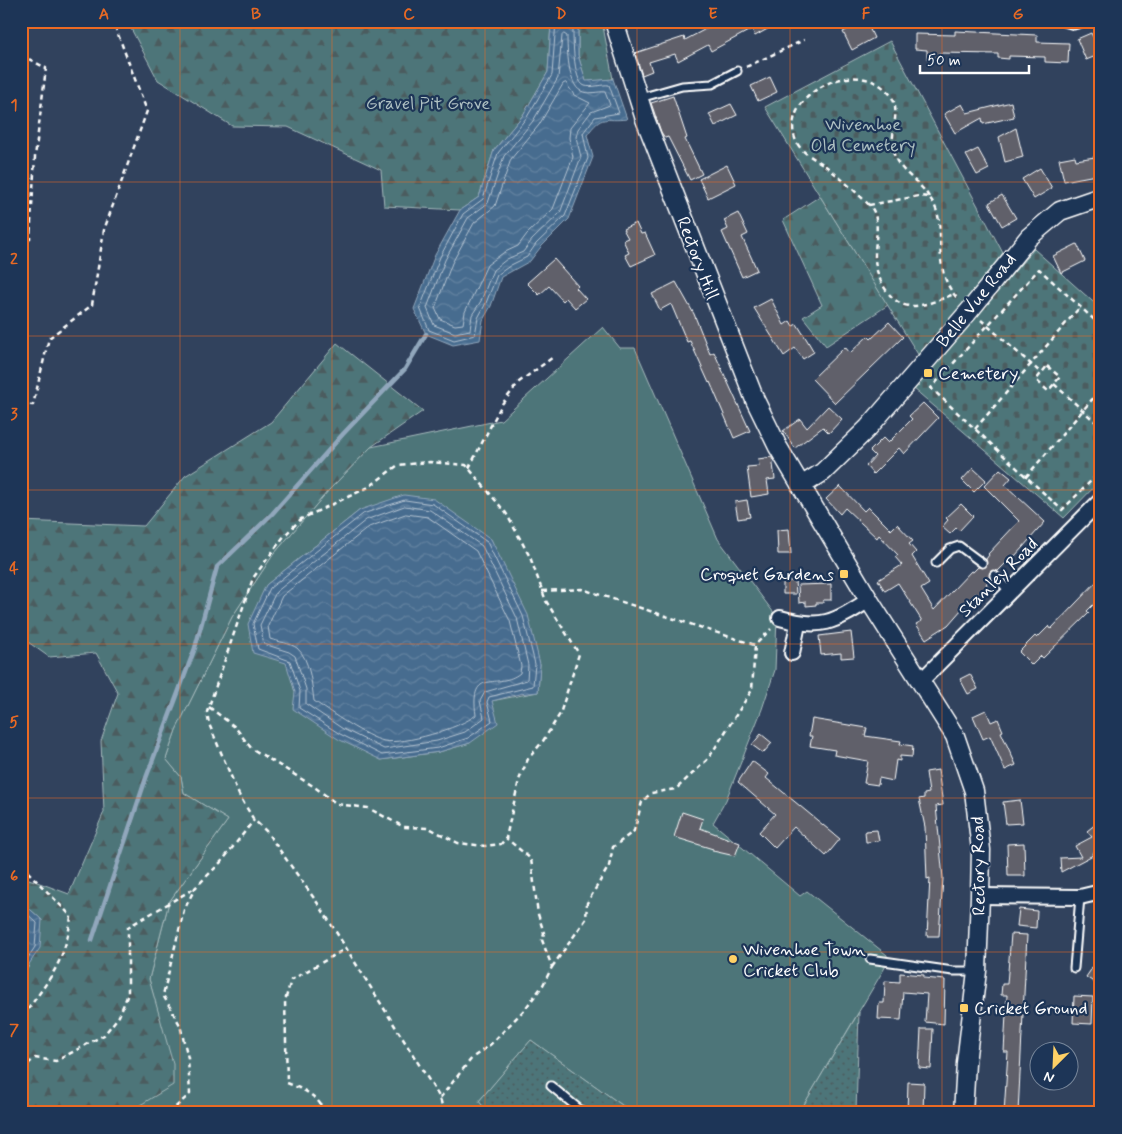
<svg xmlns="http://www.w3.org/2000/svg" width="1122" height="1134" font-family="Mynerve,sans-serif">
<defs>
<pattern id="forest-firs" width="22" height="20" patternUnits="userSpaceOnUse" patternTransform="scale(1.25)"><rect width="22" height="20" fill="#4d7579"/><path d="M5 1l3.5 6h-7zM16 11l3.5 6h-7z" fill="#4c5c5e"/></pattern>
<pattern id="cemetery-stones" width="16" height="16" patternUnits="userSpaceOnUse" patternTransform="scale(1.25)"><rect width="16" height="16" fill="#4d7579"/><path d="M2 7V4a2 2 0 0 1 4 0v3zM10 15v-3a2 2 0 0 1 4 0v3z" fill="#4c5c5e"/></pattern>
<pattern id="garden-dots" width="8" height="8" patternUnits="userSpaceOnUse" patternTransform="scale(1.25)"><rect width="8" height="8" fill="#4d7579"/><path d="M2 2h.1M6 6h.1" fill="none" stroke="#4c5c5e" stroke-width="1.8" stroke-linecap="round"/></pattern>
<pattern id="water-waves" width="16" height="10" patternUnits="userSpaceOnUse" patternTransform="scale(1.25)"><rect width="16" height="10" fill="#476c8f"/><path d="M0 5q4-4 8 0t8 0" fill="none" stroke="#6382a0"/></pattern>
</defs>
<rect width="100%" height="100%" fill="#31425d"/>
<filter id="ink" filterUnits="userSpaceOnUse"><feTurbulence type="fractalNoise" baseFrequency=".02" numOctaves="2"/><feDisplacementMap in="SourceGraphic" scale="10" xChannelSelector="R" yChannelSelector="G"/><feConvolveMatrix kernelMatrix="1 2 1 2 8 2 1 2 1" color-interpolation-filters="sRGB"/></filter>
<g filter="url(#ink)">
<path fill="#4d7579" stroke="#a6babc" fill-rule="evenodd" d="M603 327 620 348H635L718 539 777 617 775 670 762 709 726 800 713 823 800 896 807 891 887 955V964L799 1113H633L531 1040 479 1101 488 1113H127L135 1108 158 1013 149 979 169 902 228 820 184 793 181 777 166 759 176 730 232 617 273 555 328 491 371 447 501 420ZM360 510 491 539 534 644 540 664 538 692 491 701 470 743 439 752 381 760 295 692 266 585Z"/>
<g fill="url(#forest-firs)" stroke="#a6babc">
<polygon points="127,21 554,21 551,23 548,72 523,115 494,150 479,197 460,210 384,206 381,170 288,127 232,126 158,80"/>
<polygon points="578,21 602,21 613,79 586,82 578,55"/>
<polygon points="820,196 888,305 826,346 803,317 822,305 783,220"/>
<polygon points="337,343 423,411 371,447 328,491 273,555 232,617 176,730 166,759 181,777 184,793 228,820 169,902 149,979 173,1064 173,1085 127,1113 21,1113 21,976 28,968 42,920 21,901 21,876 69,894 104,812 101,741 118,693 96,653 49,657 21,637 21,521 144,526 185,476 271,422"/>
</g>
<g fill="url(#cemetery-stones)" stroke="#a6babc">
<polygon points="890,41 1004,255 919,356 765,107"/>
<polygon points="1034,249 1101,309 1101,480 1064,518 913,388"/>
</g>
<g fill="url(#garden-dots)" stroke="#a6babc">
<polygon points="859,1012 856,1113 799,1113"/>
<polygon points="531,1040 633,1113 488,1113 479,1101"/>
</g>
<g fill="url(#water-waves)" stroke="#91a7bc">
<path d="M554 21H578V55L586 81 613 79 627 119C604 122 603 113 587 135L593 157 569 219 540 248 530 261 501 277 491 306 483 320 480 340 453 345 426 334 414 309 435 255 460 210 479 197 494 150 523 115 548 72 551 23Z"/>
<polygon points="404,495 434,499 491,539 528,615 540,664 538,692 519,694 492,701 498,723 470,743 439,752 381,760 338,739 293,709 295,692 286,663 253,653 248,624 266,585 360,510"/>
<polygon points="21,901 42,920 40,948 21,976"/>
</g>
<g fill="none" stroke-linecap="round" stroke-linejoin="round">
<g stroke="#b5c4d2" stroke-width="1">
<path d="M556 21 552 75 527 117 498 153 483 199 463 214 440 257 420 308 429 330 454 340 475 335 478 318 486 303 497 275 511 265 527 257 536 244 565 216 588 158 583 133 595 117 619 113 609 85C602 84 592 88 585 86 572 82 573 33 573 21"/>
<path d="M564 34 567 36C567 49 568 85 581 91 588 95 598 91 605 92L610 105 591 112 578 129 576 137 581 157 560 213 532 240 523 252 507 259 493 270 481 301 472 315 470 330 455 333 434 325 427 308 445 260 468 218 488 203 504 156 533 121 558 78 562 36Z"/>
<polygon points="566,83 574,95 590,103 570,128 569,138 573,157 553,209 527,234 518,246 503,253 487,265 465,312 463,324 455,325 440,319 435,308 452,263 474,223 495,206 511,159 539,125 563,84"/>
<polygon points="405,500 433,504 487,542 523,616 535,664 533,686 489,697 487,702 492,721 468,738 438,748 382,755 340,734 299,708 300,691 290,661 258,649 253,624 270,588 363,514"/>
<polygon points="405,506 430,510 482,546 517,618 528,665 527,680 485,692 480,701 484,718 465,732 437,741 384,749 343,729 306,704 306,689 295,656 289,652 264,644 260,625 276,592 366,520"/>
<path d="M406 514 428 517 476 551 510 621 521 666 520 673C498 691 469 666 476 715 460 728 404 745 384 741 366 737 330 712 314 701 312 686 310 659 297 648 290 643 279 642 270 639L268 626 282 596 369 527Z"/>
<polyline points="21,908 37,923 35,947 21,968"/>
</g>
<polyline stroke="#91a7bc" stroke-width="4.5" points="92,940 146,778 195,648 217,567 272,514 343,434 405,369 426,334"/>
</g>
<g fill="#61616b" stroke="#fff">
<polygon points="721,21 782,21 755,36 752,29 711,51 708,45 678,61 675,54 649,62 652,71 642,75 635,53 684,37 685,40"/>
<polygon points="863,21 866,21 874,38 852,50 843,32"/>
<polygon points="955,31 1037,35 1037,42 1069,43 1068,63 1045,62 1045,57 1009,56 1009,59 998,58 998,54 939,53 939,59 927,59 927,50 915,49 915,34 955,35"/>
<polygon points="1091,33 1093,37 1101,33 1101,54 1086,60 1077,39"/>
<polygon points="770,77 777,92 758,101 751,86"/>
<polygon points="673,96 687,138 685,139 702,174 690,180 668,137 665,138 661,132 651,103"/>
<polygon points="1011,102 1014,117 983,124 982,118 955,133 944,114 962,104 967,113"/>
<polygon points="731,104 737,115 715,126 709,114"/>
<polygon points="1016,128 1023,157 1005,162 999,137"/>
<polygon points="978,149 989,169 977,175 966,155"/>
<polygon points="1075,156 1076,160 1101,156 1101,174 1064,181 1059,159"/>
<polygon points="727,165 736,184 708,198 699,179"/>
<polygon points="1040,168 1052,188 1034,199 1022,179"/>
<polygon points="1002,195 1016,218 1002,226 989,203"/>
<polygon points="738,213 748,234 742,237 757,270 742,277 722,232 728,229 724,220"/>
<polygon points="636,223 641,234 645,233 655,255 631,266 625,255 629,253 623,240 628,238 623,229"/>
<polygon points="1077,244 1085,261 1061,273 1053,256"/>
<polygon points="554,259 578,286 576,288 586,299 575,308 566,298 563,301 549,286 539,295 527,283"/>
<polygon points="676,282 694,314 710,354 714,352 750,431 734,438 710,382 709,383 690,341 687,342 671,304 660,310 652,294"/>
<polygon points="771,299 784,325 790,321 793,326 797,324 807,340 814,352 803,359 795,348 784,356 754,308"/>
<polygon points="889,322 903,337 835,403 812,379 845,347 850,353 868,336 871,339"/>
<polygon points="923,403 938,418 904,454 899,448 873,474 866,466 875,456 870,451 883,438 888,443 912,419 909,416"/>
<polygon points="828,406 842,419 829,433 823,427 795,448 783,431 800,419 807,428"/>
<polygon points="772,457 775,479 767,480 769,494 751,497 747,467 759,466 758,459"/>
<polygon points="973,468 986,480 974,492 962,480"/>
<polygon points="1000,469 1011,478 1005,485 1045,522 1015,556 1014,555 998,571 990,572 990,579 986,584 988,586 979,596 976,593 948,625 926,639 916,624 922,621 898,583 885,591 878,580 902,565 895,557 898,555 879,535 877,538 845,508 840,514 826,499 840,486 864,511 868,507 891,530 897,524 913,541 909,544 916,552 912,556 929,584 921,589 934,610 971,571 973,572 978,567 986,567 986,559 989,555 988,554 1019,521 984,486"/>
<polygon points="747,500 750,517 738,519 735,502"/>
<polygon points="961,504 973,516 959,531 956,528 950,534 942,527 948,520 946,518"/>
<polygon points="789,529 791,554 778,554 777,530"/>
<polygon points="1101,577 1101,597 1087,611 1089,613 1043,658 1041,656 1032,665 1019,652 1035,636 1037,638 1049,626 1051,629"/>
<polygon points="783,581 795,581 796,594 783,594"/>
<polygon points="831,584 831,600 823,600 823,603 816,603 816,605 806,606 806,602 799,603 798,585"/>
<polygon points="851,632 854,657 841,658 841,653 821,655 819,636"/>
<polygon points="970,674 978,689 968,694 960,679"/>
<polygon points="986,710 991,722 998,719 1003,731 1001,732 1016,765 1005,770 990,736 983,739 973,716"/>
<polygon points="812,719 867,728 865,736 901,741 900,744 913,746 912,757 900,756 900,761 896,760 893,781 879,778 878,785 864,783 868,761 834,755 835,750 810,746 812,736 809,736"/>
<polygon points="761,734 772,743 763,753 752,745"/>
<polygon points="752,761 769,774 766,778 840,839 826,856 794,827 775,848 759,832 775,814 738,782"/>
<polygon points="938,770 943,805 936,806 943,878 939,936 927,936 930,878 927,879 925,827 919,799 924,798 924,794 929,793 926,772"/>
<polygon points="1020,800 1023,823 1006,824 1003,802"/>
<polygon points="682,812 703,819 700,828 740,843 735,856 713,851 713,849 674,837"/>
<polygon points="1101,820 1101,848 1092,853 1093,855 1061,872 1060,858 1081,857 1075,846 1092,837 1087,831"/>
<polygon points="877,830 879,841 866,842 865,831"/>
<polygon points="1024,843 1025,876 1008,876 1007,844"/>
<polygon points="1019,909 1037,911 1036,928 1017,926"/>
<polygon points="1011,934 1027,935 1018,1113 1004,1113 1008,1052 1004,1052 1007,995 1001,995 1002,984 1007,984"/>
<polygon points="1101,955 1101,987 1086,977"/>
<polygon points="900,973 924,975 924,978 945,980 944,1024 925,1022 927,994 903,992 901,1020 878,1019 879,1003 884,1003 885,981 900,982"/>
<polygon points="1074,996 1093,997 1092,1024 1073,1023"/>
<polygon points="921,1029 933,1029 931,1069 919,1068"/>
<polygon points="908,1082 924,1083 923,1113 907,1113"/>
</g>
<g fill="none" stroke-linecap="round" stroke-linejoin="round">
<defs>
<g id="service">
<polyline points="1060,21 1074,25 1088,21"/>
<polyline points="640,98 682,86 712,84 737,71"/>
<polyline points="936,563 950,549 959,546 982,563"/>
<polyline points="994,575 1010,592"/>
<polyline points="870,959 953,971 976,971"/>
<polyline points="1074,968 1080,897"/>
<polyline points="551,1086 584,1113"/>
</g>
<g id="minor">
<path d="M780 618C822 630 834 622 869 600"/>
<polyline points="792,653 798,624"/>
<polyline points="921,681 1101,500"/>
<polyline points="980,896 1080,897 1101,892"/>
</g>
<g id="tertiary">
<polyline points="614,21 645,119 755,400 778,447 869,600 955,736 974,791 981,850 980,896 977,971 966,1063 963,1113"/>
<polyline points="801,486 823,472 868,428 970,310 1029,237 1060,211 1101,197"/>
</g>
</defs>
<use href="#service" stroke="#fff" stroke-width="11"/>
<use href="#minor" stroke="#fff" stroke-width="18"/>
<use href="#tertiary" stroke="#fff" stroke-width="21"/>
<g stroke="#fff" stroke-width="2.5" stroke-dasharray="5 4" stroke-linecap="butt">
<polyline points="21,55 46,68 35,157 30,239 21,246"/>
<polyline points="746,67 804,40"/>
<path d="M929 197C920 181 899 172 894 154 888 134 904 108 888 92 851 53 775 101 797 143 803 154 814 158 823 164 833 171 868 202 873 210 880 224 875 240 875 255 874 275 890 308 914 306 928 305 941 299 954 294"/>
<path d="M869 205 919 196 929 197C952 224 926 266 959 300"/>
<polyline points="981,320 1041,373"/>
<polyline points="1101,326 1039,269 931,388 1062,510 1101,471"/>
<polygon points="1047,366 1060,377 1048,391 1036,380"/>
<polyline points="1054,384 1101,427"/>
<polyline points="21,404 33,405 49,338 92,305 104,230 147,111 113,21"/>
<polyline points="975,429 1080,307"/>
<polyline points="469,468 502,404 519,382 552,358"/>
<polyline points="1026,477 1101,389"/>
<polyline points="542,591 582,589 755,645 771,629"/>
<polyline points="209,707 235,727 251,748 313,786 337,804 368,808 404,827 429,828 458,843 485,846 501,844 506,838"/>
<path d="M21 865 71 916C66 963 47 982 21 1019"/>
<polyline points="552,967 586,919 587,903 609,866 613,847 634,831 642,802 651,793 676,789 708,759 752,690 755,645"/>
<polyline points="21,1070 35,1058 56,1061 104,1035 119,1016 128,994 128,927 195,888"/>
<polyline points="440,1098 472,1058 491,1044 525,1009 543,985 552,967 542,940 544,933 538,914 531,859 506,838 519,780 528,759 543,741 560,714 579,654 546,601 530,557 506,513 466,465 430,462 398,465 369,487 301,519 285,535 253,578 207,712 209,724 239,795 254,820 266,831 321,908 440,1098 444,1113"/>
<polyline points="169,1113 190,1094 188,1058 180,1025 163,995 184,910 195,888 222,861 254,820"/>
<path d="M325 1113C319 1096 303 1089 287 1083L285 1001 291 980 347 948"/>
</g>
<use href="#service" stroke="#1d3557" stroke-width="7"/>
<use href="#minor" stroke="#1d3557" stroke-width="14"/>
<use href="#tertiary" stroke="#1d3557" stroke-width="18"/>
</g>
</g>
<path fill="none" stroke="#ea6a24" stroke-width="1" stroke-opacity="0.55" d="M180 21V1113M332 21V1113M485 21V1113M637 21V1113M790 21V1113M942 21V1113M21 182H1101M21 336H1101M21 490H1101M21 644H1101M21 798H1101M21 952H1101"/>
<g fill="#ffd166" stroke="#1d3557" stroke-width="2">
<rect x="923" y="368" width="10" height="10" rx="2.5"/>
<rect x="839" y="569" width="10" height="10" rx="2.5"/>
<circle cx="733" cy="959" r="5"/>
<rect x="959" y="1003" width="10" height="10" rx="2.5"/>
</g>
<g text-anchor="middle" stroke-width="4.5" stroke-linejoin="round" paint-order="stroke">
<g font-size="18" fill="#afc1c3" stroke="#1d3557">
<text x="428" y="109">Gravel Pit Grove</text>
<text x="863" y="130">Wivenhoe<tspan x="863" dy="21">Old Cemetery</tspan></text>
</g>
<g font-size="18" fill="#fff" stroke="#1d3557">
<text transform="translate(698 258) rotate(69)" y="6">Rectory Hill</text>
<text transform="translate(976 300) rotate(-51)" y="6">Belle Vue Road</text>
<text transform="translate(998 577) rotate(-45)" y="6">Stanley Road</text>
<text transform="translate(978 866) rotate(-91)" y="6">Rectory Road</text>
</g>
<g font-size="18" fill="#fff" stroke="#1d3557" text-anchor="start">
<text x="938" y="379">Cemetery</text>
<text x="834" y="580" text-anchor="end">Croquet Gardens</text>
<text x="743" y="955">Wivenhoe Town<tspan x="743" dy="21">Cricket Club</tspan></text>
<text x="974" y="1014">Cricket Ground</text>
</g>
</g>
<rect width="1122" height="1134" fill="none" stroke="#1d3557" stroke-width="55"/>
<g transform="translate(1054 1066) rotate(204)"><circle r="24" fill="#1d3557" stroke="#77869a"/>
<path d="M0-4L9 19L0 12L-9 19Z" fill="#ffd166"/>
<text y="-8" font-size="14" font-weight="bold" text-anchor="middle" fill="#ffffff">N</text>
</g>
<path d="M920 65v8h109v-8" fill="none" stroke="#ffffff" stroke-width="2.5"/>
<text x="927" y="65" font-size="15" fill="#ffffff" stroke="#1d3557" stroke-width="4" paint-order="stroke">50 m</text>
<rect x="28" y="28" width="1066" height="1078" fill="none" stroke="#ea6a24" stroke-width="2"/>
<g font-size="16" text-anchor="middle" font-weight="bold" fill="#ea6a24">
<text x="104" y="19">A</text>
<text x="256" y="19">B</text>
<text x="409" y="19">C</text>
<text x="561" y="19">D</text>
<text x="713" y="19">E</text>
<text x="866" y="19">F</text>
<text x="1018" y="19">G</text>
<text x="14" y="110">1</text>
<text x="14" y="264">2</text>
<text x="14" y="419">3</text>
<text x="14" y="573">4</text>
<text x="14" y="727">5</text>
<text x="14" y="881">6</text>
<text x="14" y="1035">7</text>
</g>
</svg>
